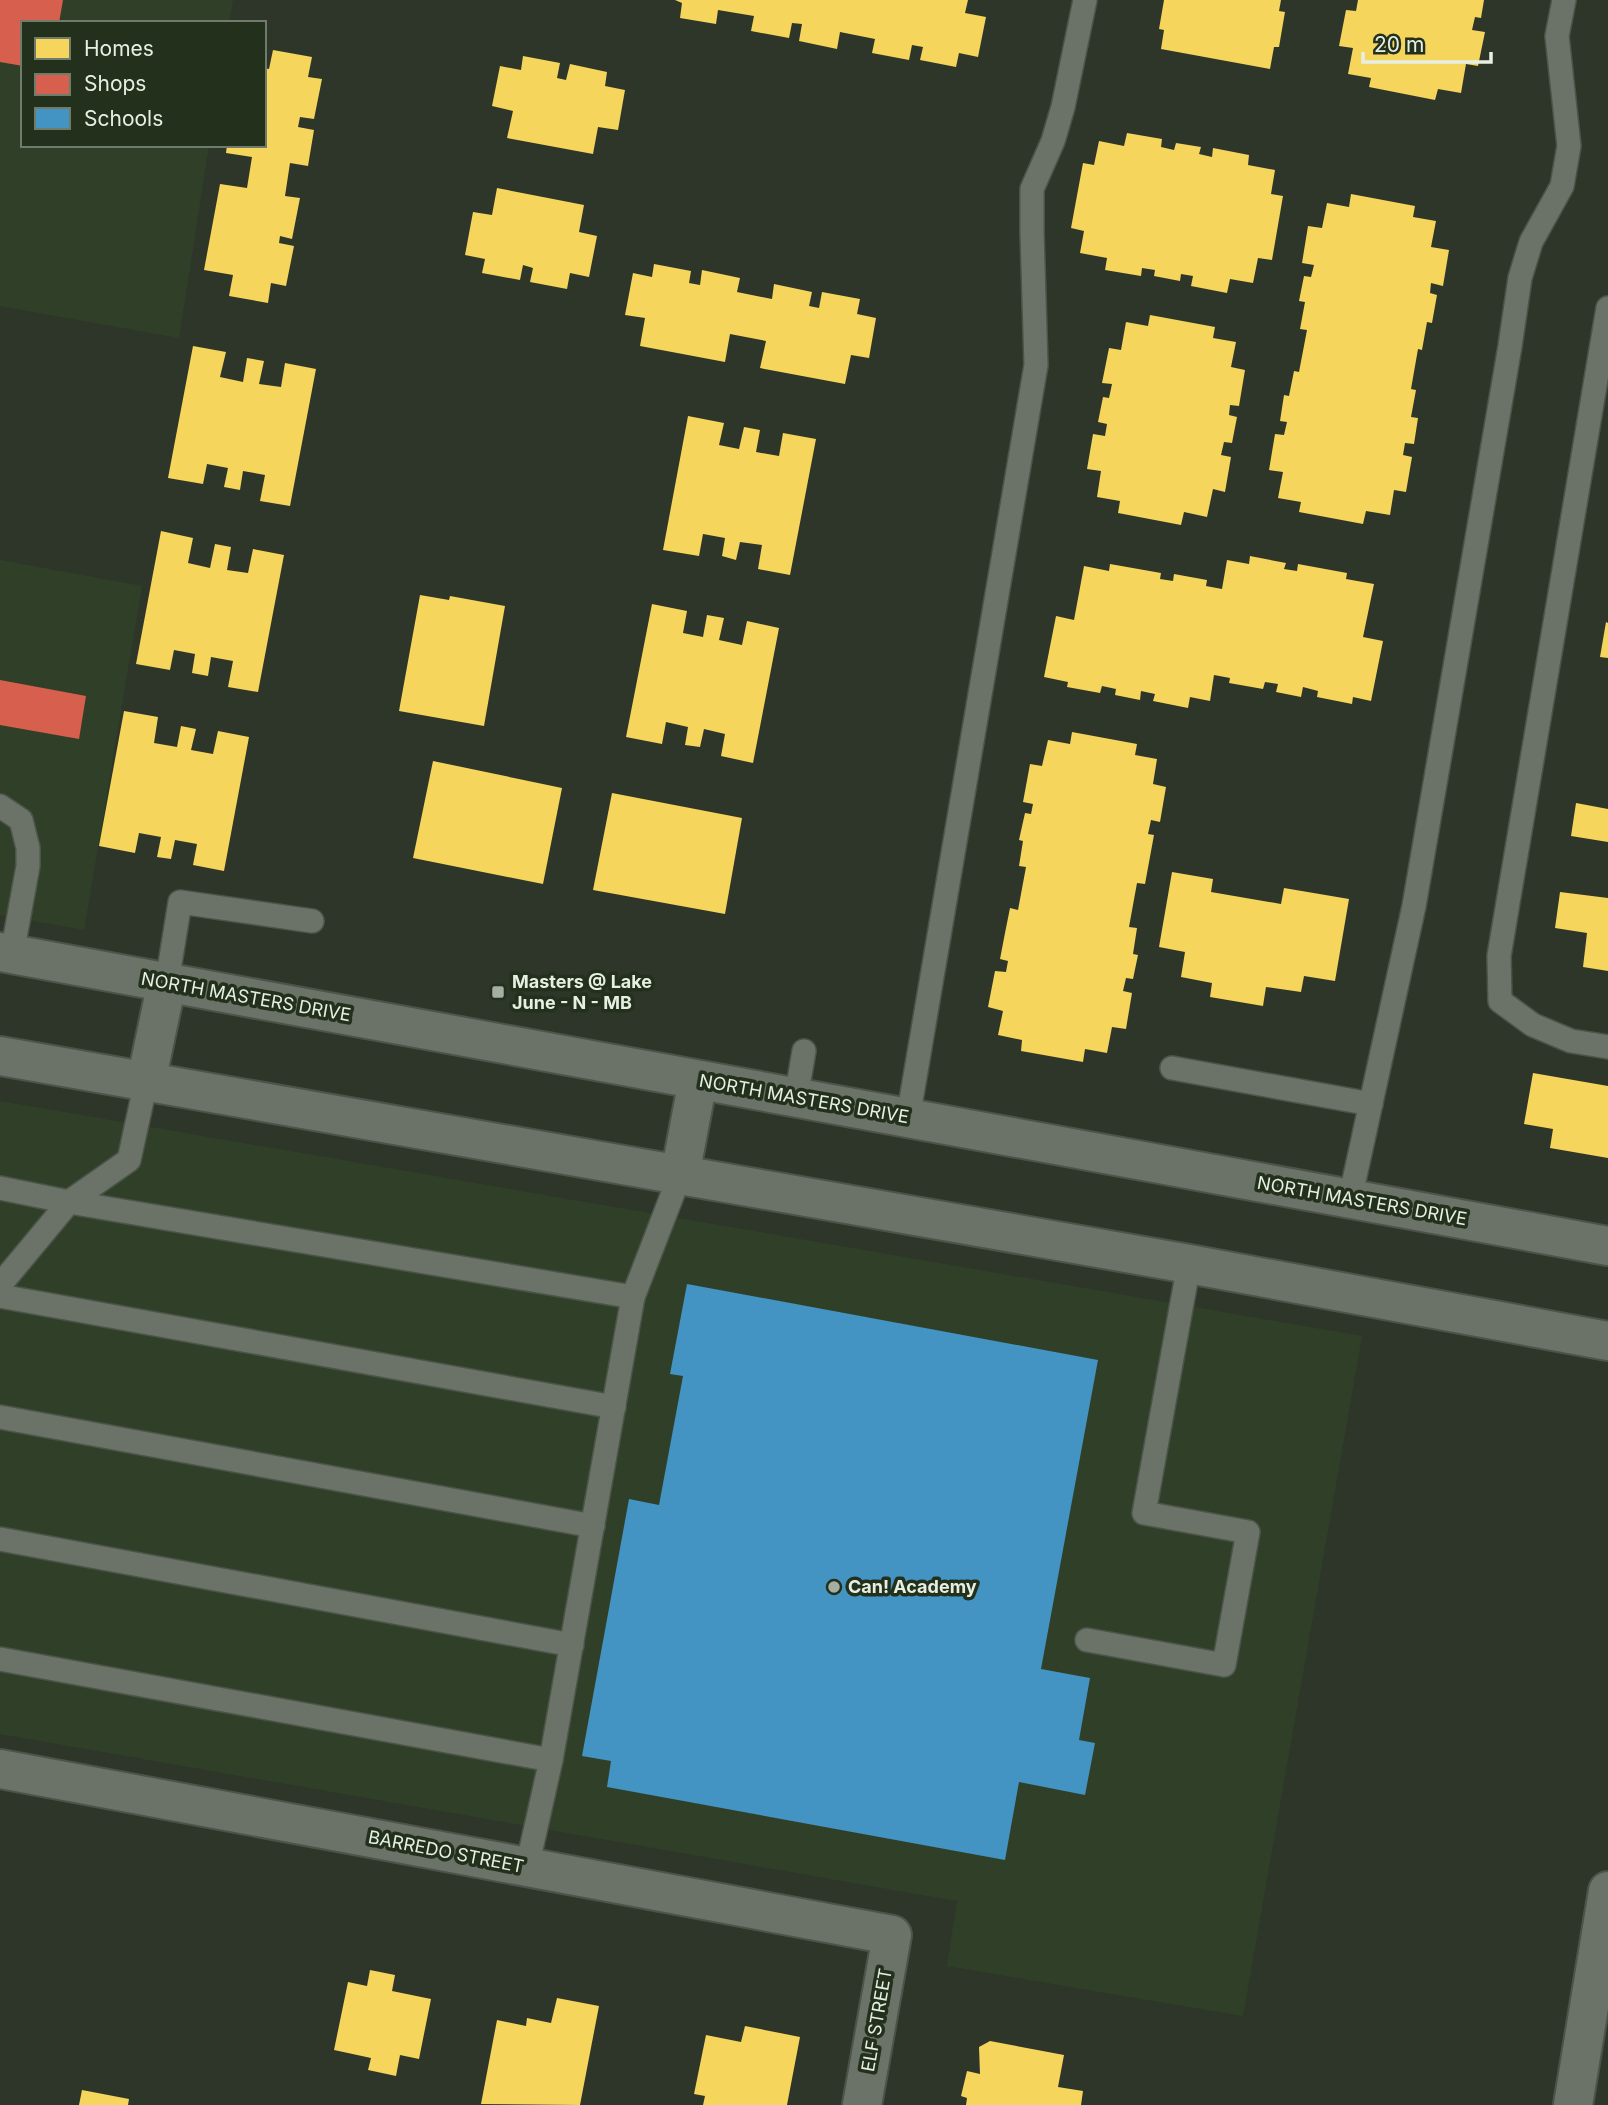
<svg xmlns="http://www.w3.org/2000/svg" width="1608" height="2105" font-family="Inter,sans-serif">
<rect width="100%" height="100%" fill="#2e362a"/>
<g fill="#304028">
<polygon points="0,0 233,0 229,23 23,23 23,145 209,145 179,338 0,306"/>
<polygon points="0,560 142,586 84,930 0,915"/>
<polygon points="0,1101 1362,1336 1243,2016 947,1966 957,1901 0,1734"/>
</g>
<g fill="#f6d55c">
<polygon points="675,0 968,0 965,13 986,17 978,57 959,53 956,67 920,60 923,47 912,45 909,60 872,53 875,39 840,32 837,49 799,41 802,24 792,23 789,38 751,31 754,16 718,10 716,24 680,18 682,3"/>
<polygon points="1164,0 1281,0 1279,11 1285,12 1279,47 1274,47 1270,69 1161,49 1164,30 1159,29"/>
<polygon points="1358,0 1484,0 1481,18 1475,17 1472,30 1485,32 1478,66 1466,64 1461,93 1438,89 1435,100 1369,87 1371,78 1348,74 1353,48 1339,46 1346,10 1356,11"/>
<polygon points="273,50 312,57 308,77 322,79 314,119 300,117 298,127 314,130 308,166 290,163 285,196 300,198 292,239 280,236 279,243 294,246 286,286 271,283 268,303 229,296 233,275 204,270 220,184 247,188 252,157 226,153 227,145 264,145 264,68 269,69"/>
<polygon points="523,56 560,63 557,78 566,80 570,64 607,72 605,86 625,90 618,130 598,127 593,154 507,138 513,111 492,106 500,66 521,70"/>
<polygon points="1127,133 1162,139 1161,147 1174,150 1176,143 1201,147 1199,154 1212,157 1213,148 1249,155 1248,165 1275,170 1271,194 1283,196 1272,260 1258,258 1253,283 1230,279 1227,293 1191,286 1193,276 1181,274 1180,281 1154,276 1155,270 1142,268 1141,276 1105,270 1107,258 1080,253 1084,231 1071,228 1083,163 1094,165 1099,141 1124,146"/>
<polygon points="497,188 584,205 579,232 597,236 589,277 570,273 567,289 530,282 533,268 523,265 520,280 482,273 485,259 465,255 473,212 492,215"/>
<polygon points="1351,194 1415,206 1413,217 1436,221 1431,247 1449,250 1443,286 1431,283 1430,293 1437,295 1432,323 1427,322 1422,350 1418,349 1411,389 1416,390 1411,417 1418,418 1414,444 1405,443 1403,455 1412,457 1406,492 1394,490 1390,515 1366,511 1363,524 1299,512 1301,502 1278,498 1283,472 1269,470 1275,434 1284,435 1287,422 1280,421 1284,395 1289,396 1294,371 1299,372 1307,330 1300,329 1305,302 1299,301 1304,276 1311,277 1314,265 1302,263 1308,226 1322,228 1327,203 1349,207"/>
<polygon points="654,264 691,271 689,283 700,285 702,270 740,278 737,292 772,299 774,284 812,292 809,306 819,308 822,292 860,299 857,314 876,318 869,358 851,355 845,384 760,368 766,341 730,334 725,362 640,346 645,318 625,315 633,273 652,277"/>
<polygon points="1150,315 1215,327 1213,338 1236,342 1231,367 1245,370 1239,406 1230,405 1229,415 1237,417 1232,443 1224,442 1221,455 1231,457 1225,492 1213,489 1207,517 1184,512 1181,525 1118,513 1120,501 1097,497 1101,471 1087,469 1093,434 1105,436 1107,424 1098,422 1103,397 1109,398 1112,384 1102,383 1109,348 1121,350 1126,322 1148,326"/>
<polygon points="193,346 226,352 220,377 243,382 247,358 264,361 259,384 281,387 285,363 316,369 290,506 260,501 265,475 243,471 240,490 224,487 228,468 207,464 203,484 168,478"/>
<polygon points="688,416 724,423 719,445 739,449 744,427 760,430 756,452 779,456 783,433 816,439 790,575 758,569 762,545 740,542 736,560 722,556 725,538 703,534 699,556 663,550"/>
<polygon points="161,531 193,538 188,563 210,568 215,544 231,547 227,570 248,573 253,549 284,555 258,692 228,687 233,661 211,657 208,676 192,673 195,654 174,650 170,670 136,664"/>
<polygon points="1250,556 1286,563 1284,569 1297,571 1298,564 1347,573 1346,579 1374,584 1363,637 1383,641 1371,701 1353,697 1352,704 1317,697 1318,691 1303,687 1301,697 1276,692 1278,684 1265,682 1263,689 1229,683 1230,678 1214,675 1210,701 1190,697 1188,708 1153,701 1155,694 1141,691 1140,700 1115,695 1116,689 1102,686 1100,693 1067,687 1068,682 1044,677 1056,616 1074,620 1084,566 1109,571 1110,564 1161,573 1160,579 1173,581 1174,574 1207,580 1206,586 1222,589 1227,560 1249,564"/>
<polygon points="420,595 449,600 450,596 505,606 484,726 399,711"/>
<polygon points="652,604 687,611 683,633 703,637 707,615 724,618 719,640 742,645 747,621 779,628 753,763 721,756 725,734 704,729 700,747 685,745 688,727 666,722 662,744 626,737"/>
<polygon points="1606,622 1608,623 1608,658 1600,657"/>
<polygon points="124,711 158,717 154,743 177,747 181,726 196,729 191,750 213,754 218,731 249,737 224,871 193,865 197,844 175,840 171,859 157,857 161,837 139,833 135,853 99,846"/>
<polygon points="1072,732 1137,744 1135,755 1157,759 1153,784 1166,787 1160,822 1151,820 1148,834 1154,835 1145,884 1137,883 1129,927 1137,928 1133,954 1138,955 1133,979 1126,978 1123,991 1132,993 1126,1029 1112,1027 1107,1053 1085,1049 1083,1062 1021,1051 1022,1040 998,1035 1003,1011 988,1007 995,971 1006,972 1008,961 1000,959 1005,933 1010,908 1018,910 1026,867 1019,866 1023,841 1019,840 1025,813 1031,814 1033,804 1023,802 1030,764 1042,766 1048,740 1070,744"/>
<polygon points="433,761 562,788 543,884 413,858"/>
<polygon points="612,793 742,818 725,914 593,890"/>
<polygon points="1576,803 1608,809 1608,842 1571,836"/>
<polygon points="1172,872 1213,879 1211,892 1281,904 1284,888 1349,899 1335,981 1304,976 1301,992 1266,987 1263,1006 1210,997 1212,983 1181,977 1185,952 1159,947"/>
<polygon points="1560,892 1608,898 1608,971 1583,967 1587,933 1555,928"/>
<polygon points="1533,1073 1608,1086 1608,1158 1550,1148 1553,1129 1524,1124"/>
<polygon points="370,1970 395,1975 392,1991 431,1999 419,2059 400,2055 396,2076 368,2070 371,2058 334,2050 348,1982 367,1986"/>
<polygon points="557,1998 599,2006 580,2105 481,2104 497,2020 526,2026 527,2018 551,2023"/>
<polygon points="745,2026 800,2037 787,2105 703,2105 705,2096 694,2094 706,2035 741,2042"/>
<polygon points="990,2041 1064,2055 1058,2087 1083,2091 1081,2105 966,2105 967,2098 961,2096 967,2071 980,2074 979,2047"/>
<polygon points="82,2090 129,2099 128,2105 79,2105"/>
</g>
<g fill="#d6604d">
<polygon points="0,0 63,0 59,23 23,23 23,66 0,62"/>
<polygon points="0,680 86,696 79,739 0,725"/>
</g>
<polygon fill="#4393c3" points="687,1284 1098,1360 1041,1669 1090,1678 1079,1740 1095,1743 1085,1795 1019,1782 1005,1860 607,1787 611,1761 582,1756 629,1499 659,1505 683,1376 670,1374"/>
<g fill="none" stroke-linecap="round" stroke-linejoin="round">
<defs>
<g id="lane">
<polyline points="1608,308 1499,956 1500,1001 1533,1025 1571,1041 1608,1047"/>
<polyline points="0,806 21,820 28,848 28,866 12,954"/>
<polyline points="167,982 180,902 312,921"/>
<polyline points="1172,1068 1371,1104"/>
<polyline points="796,1098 804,1051"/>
<polyline points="908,1118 1036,365 1032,232 1032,189 1053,141 1063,107 1085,0"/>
<polyline points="0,1188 69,1202 129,1160 146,1082"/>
<polyline points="1350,1199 1414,906 1510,346 1520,278 1531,242 1562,186 1569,146 1557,36 1564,0"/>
<polyline points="0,1285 69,1202 633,1297"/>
<polyline points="0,1296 614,1407"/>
<polyline points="0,1417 593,1526"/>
<polyline points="0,1539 572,1645"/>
<polyline points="1087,1640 1224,1665 1248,1532 1144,1513 1189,1264"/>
<polyline points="0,1659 551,1760"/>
<polyline points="527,1867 551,1760 633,1297 680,1175"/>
</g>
<g id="street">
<polyline points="0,1769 892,1935 862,2105"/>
<polyline points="1573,2105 1608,1891"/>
</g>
<g id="secondary">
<polyline points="0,952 1608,1246"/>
<polyline points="0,1056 1189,1264 1608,1341"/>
<polyline points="146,1082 167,982"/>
<polyline points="680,1175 698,1080"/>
</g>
</defs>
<use href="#lane" stroke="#4c5349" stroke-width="26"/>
<use href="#street" stroke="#4c5349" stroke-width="42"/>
<use href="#secondary" stroke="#4c5349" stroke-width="42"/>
<use href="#lane" stroke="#6b7268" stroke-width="23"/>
<use href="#street" stroke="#6b7268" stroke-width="38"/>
<use href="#secondary" stroke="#6b7268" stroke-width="38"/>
</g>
<g fill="#a6aea2" stroke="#22301c" stroke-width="2.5">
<rect x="491" y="985" width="14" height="14" rx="3.5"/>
<circle cx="834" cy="1587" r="7"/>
</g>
<g text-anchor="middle" stroke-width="7" stroke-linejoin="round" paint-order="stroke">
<g font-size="18" font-weight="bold" fill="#e6efe2" stroke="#22301c" text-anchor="start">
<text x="512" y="988">Masters @ Lake<tspan x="512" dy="21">June - N - MB</tspan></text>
<text x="848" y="1593">Can! Academy</text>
</g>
<g font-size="18" fill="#e6efe2" stroke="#22301c">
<text transform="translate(246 997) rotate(10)" y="6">NORTH MASTERS DRIVE</text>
<text transform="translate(804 1099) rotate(10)" y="6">NORTH MASTERS DRIVE</text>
<text transform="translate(1362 1201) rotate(10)" y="6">NORTH MASTERS DRIVE</text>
<text transform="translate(446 1852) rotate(11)" y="6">BARREDO STREET</text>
<text transform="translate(877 2020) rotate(-80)" y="6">ELF STREET</text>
</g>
</g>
<rect x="21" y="21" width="245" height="126" fill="#22301c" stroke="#707c6b" stroke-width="2"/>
<rect x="35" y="38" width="35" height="21" fill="#f6d55c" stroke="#707c6b" stroke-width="2"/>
<text x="84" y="56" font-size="21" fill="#e6efe2">Homes</text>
<rect x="35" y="74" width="35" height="21" fill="#d6604d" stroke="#707c6b" stroke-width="2"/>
<text x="84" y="91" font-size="21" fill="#e6efe2">Shops</text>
<rect x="35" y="108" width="35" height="21" fill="#4393c3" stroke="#707c6b" stroke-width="2"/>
<text x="84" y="126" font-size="21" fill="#e6efe2">Schools</text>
<path d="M1363 52v10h128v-10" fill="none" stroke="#e6efe2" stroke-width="3.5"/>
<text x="1374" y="52" font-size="21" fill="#e6efe2" stroke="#22301c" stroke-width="5" paint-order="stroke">20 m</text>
</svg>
